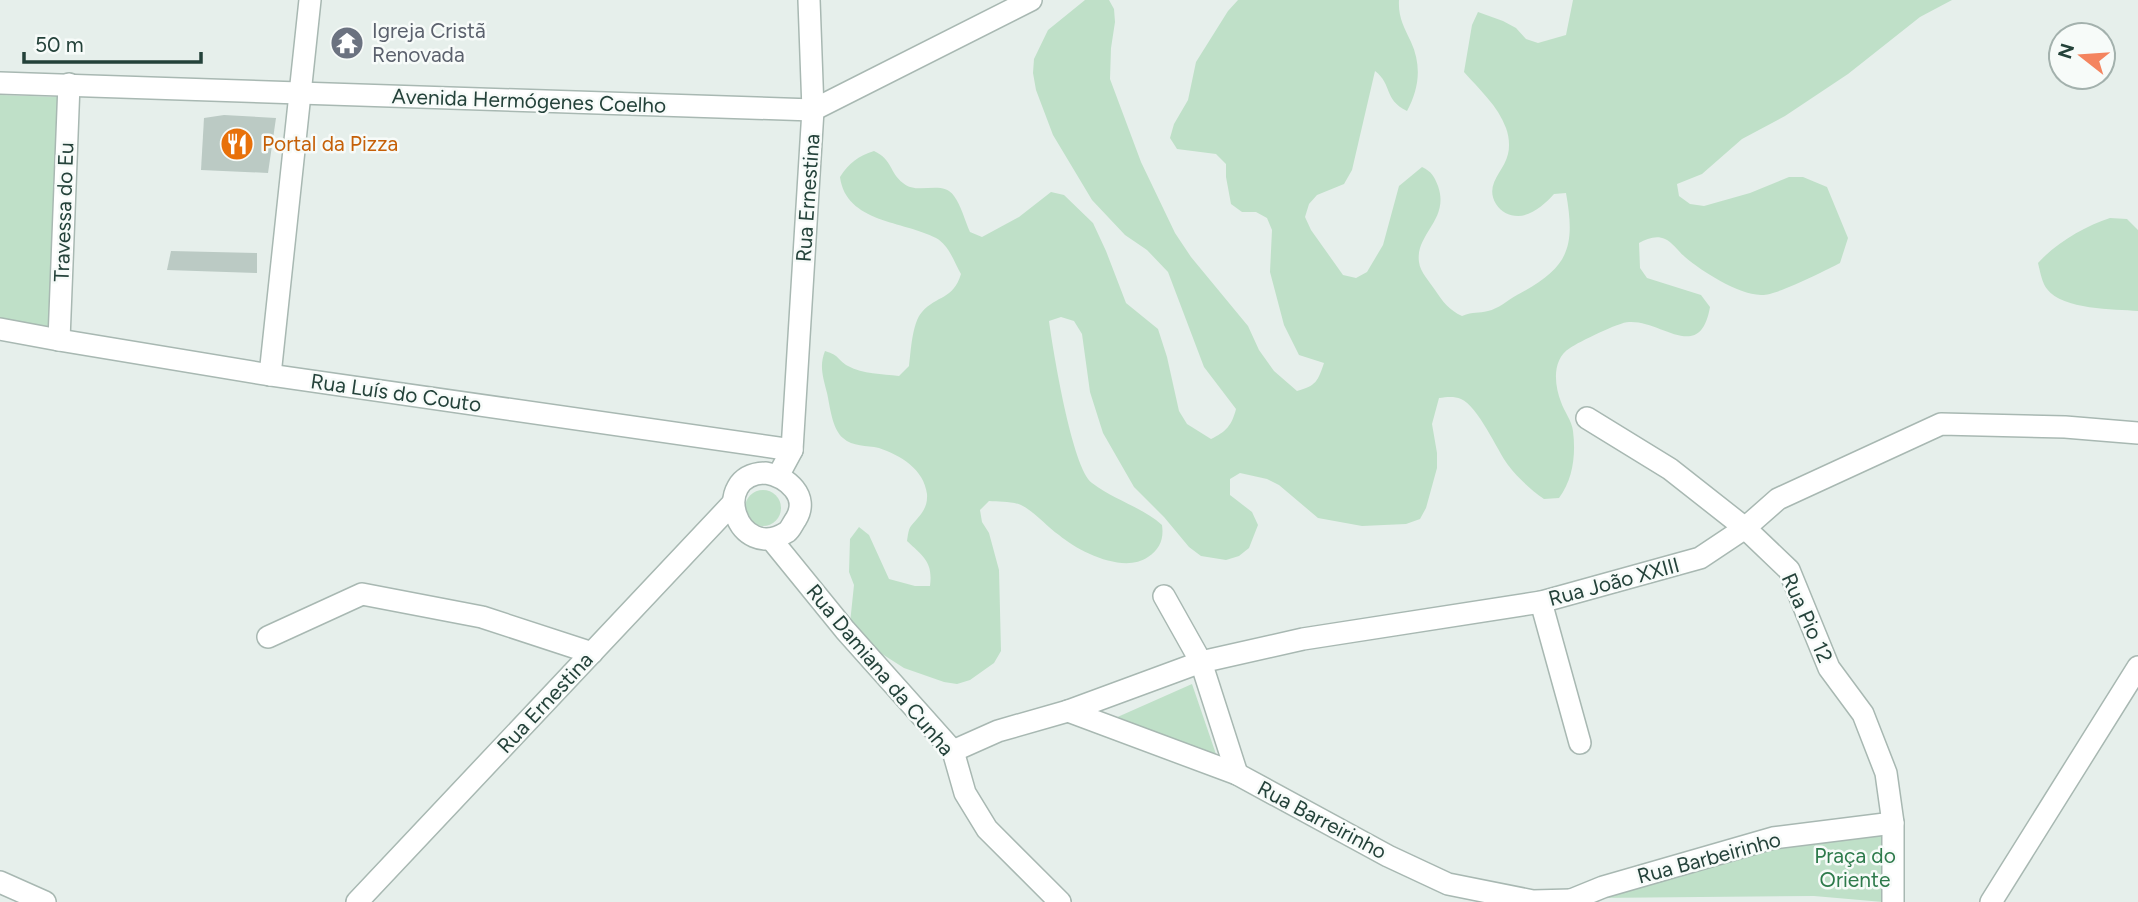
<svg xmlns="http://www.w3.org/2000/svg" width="2138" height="902" font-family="Figtree,sans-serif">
<rect width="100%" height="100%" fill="#e6efeb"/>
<g fill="#bfe0c8">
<path d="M1085 0H1109L1114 9 1115 22 1111 48 1110 79 1141 162 1175 233 1191 257 1248 326 1259 350 1274 371 1297 391C1316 386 1318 381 1324 363L1299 355 1284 325 1270 272 1272 230 1267 218 1256 212H1242L1231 204 1226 177V164L1216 154 1177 149 1170 138 1174 124 1188 100 1196 62 1228 11 1238 0H1399C1398 17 1404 27 1411 42 1422 66 1419 89 1407 111 1383 99 1393 85 1375 71L1352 170 1344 184 1317 195 1309 204 1305 217 1311 230 1343 275 1356 278 1367 272 1383 245 1399 186 1422 167C1432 172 1434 176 1438 186 1450 220 1415 234 1419 262 1420 272 1430 282 1435 290 1443 302 1449 310 1462 316 1474 311 1478 314 1488 311 1498 309 1508 300 1517 295 1568 268 1576 249 1566 193L1554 194C1546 203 1532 216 1518 216 1509 216 1501 212 1496 204 1484 184 1504 172 1508 154 1510 146 1509 136 1506 128 1498 106 1479 89 1464 72L1472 25 1478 12 1503 21 1516 28 1526 39 1538 43 1566 35 1573 0H1952L1920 17 1848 74 1785 116 1742 139 1702 174 1677 184 1679 196 1690 204 1704 206 1750 193 1789 177H1803L1827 187 1848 238 1840 263C1824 271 1776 296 1761 295 1737 294 1703 272 1685 257 1679 252 1672 242 1665 239 1656 235 1647 239 1639 243L1640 268 1647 278 1701 295 1710 307C1700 364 1662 320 1629 322 1619 322 1579 342 1570 348 1552 359 1554 384 1561 402 1564 411 1572 421 1573 431 1576 455 1573 479 1559 498L1544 499C1530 489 1519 479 1508 465 1497 450 1478 406 1461 399 1454 396 1447 397 1439 398L1432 424 1437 453V468L1426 508 1420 519 1406 524 1362 526 1318 518 1279 485 1267 479 1240 473 1230 479V495L1252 512 1258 525 1249 548 1239 556 1226 560 1201 556 1189 547 1164 517 1134 487 1103 433 1090 392 1082 334 1074 321 1061 317 1049 321C1053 350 1072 468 1092 483 1114 500 1142 507 1162 525 1164 539 1160 549 1148 557 1124 574 1079 552 1059 535 1046 526 1035 512 1021 505 1012 501 998 502 989 501L980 510 982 522 989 533 999 570 1001 651 994 663 970 680 957 684 944 682 904 668 868 645 850 623 854 585 849 572 850 539 859 527 869 535 889 579 915 586H930C933 562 924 557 907 541 908 536 908 530 911 526 920 515 928 509 927 494 924 469 900 455 879 448 866 445 853 447 843 438 832 429 830 406 827 393 823 377 819 366 825 351 841 356 837 360 848 366 863 374 882 374 899 376L909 366C911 351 912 323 922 312 937 295 953 300 961 274 954 262 949 245 936 238 904 221 846 223 840 177 849 163 858 156 874 151 893 160 889 172 903 183 918 196 942 179 954 196 961 205 965 221 970 232L982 237 1019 217 1051 192 1064 195 1093 223 1106 251 1126 303 1158 329 1167 357 1179 411 1187 424 1211 439C1226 432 1232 425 1236 409L1204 367 1168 272 1147 250 1125 235 1092 200 1053 135 1036 90 1033 73 1034 59 1048 30Z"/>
<polygon points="0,95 58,97 49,328 0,319"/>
<path d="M2110 218 2127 219 2138 230V311C2114 309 2063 310 2047 289 2042 283 2040 271 2038 263 2056 243 2085 226 2110 218Z"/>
<circle cx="763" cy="508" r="18"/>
<polygon points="1192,684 1218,760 1113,719"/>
<polygon points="1888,831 1883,902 1814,896 1594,898 1767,850"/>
</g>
<g fill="#bbcac4">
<polygon points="224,115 276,118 268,173 201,170 204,118"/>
<polygon points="171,251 257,253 257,273 167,270"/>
</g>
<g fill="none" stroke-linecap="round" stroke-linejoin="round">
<defs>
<g id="minor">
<polyline points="0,83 813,110 1031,0"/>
<polyline points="0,329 59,340 270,375 792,450"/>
<polyline points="59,340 69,84"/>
<polyline points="270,375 310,0"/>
<polyline points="1587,418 1670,469 1745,528 1789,570 1829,668 1863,714 1886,773 1893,823 1893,902"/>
<path d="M766 473C787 477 810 496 796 519 793 523 791 529 787 532 737 564 708 474 766 473Z"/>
<polyline points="778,476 792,450 813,110 809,0"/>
<polyline points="771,539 845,630 953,751 965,793 987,829 1060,902"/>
<polyline points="1164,596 1201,662 1237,774"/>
<polyline points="1541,602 1580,743"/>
<polyline points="268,637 362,594 482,617 592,653"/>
<polyline points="1068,711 1237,774 1388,856 1448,884 1533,901 1571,900 1581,902"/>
<polyline points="953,751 998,731 1068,711 1201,662 1303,639 1541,602 1700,558 1745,528 1778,499 1941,424 2065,427 2138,433"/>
<polyline points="0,882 45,902"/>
<polyline points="1571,900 1603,887 1773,838 1893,823"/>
<polyline points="357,902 733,503"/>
<polyline points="1991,902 2138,667"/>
</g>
</defs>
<use href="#minor" stroke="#a8b8b2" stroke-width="24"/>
<use href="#minor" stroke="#fff" stroke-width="21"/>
</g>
<defs>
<symbol id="temple-disc" viewBox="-11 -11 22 22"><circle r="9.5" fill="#6b7280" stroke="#f7fbf9"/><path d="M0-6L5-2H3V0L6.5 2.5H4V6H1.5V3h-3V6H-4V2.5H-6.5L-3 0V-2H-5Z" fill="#fff"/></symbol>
<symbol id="restaurant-disc" viewBox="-11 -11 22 22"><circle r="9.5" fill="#e8710a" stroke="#f7fbf9"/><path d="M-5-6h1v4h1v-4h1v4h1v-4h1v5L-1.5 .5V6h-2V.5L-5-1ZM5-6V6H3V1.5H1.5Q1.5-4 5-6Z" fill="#fff"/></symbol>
</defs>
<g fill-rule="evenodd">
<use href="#temple-disc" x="328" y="24" width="38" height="38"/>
<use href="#restaurant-disc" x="218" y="125" width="38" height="38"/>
</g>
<g text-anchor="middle" stroke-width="5" stroke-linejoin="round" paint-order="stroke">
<g font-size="21" fill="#5b616d" stroke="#f7fbf9" text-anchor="start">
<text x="372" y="38">Igreja Cristã<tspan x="372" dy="24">Renovada</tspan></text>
</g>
<g font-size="21" fill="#24423a" stroke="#f7fbf9">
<text transform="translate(529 101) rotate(2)" y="7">Avenida Hermógenes Coelho</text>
<text transform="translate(808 198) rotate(-86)" y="7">Rua Ernestina</text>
<text transform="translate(64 212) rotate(-88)" y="7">Travessa do Eu</text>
<text transform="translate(396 393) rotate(8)" y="7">Rua Luís do Couto</text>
<text transform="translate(1614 582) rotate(-15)" y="7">Rua João XXIII</text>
<text transform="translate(1807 618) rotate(66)" y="7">Rua Pio 12</text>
<text transform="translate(880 670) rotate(50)" y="7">Rua Damiana da Cunha</text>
<text transform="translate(545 703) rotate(-47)" y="7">Rua Ernestina</text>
<text transform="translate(1322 820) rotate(28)" y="7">Rua Barreirinho</text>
<text transform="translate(1709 858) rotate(-15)" y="7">Rua Barbeirinho</text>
</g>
<g font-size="21" fill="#c56008" stroke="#f7fbf9" text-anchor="start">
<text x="262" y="151">Portal da Pizza</text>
</g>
<g font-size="21" fill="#2d7a4b" stroke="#f7fbf9">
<text x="1855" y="863">Praça do<tspan x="1855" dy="24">Oriente</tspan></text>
</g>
</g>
<g transform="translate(2082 56) rotate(287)"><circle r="33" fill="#f7fbf9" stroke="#a3b1ad" stroke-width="2"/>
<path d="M0-5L12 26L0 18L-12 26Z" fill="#f4845f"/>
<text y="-10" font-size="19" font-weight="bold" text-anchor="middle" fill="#24423a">N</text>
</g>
<path d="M24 52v10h177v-10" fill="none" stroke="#24423a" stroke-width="3.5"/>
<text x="35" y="52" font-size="21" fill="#24423a" stroke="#f7fbf9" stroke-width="5" paint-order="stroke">50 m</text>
</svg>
